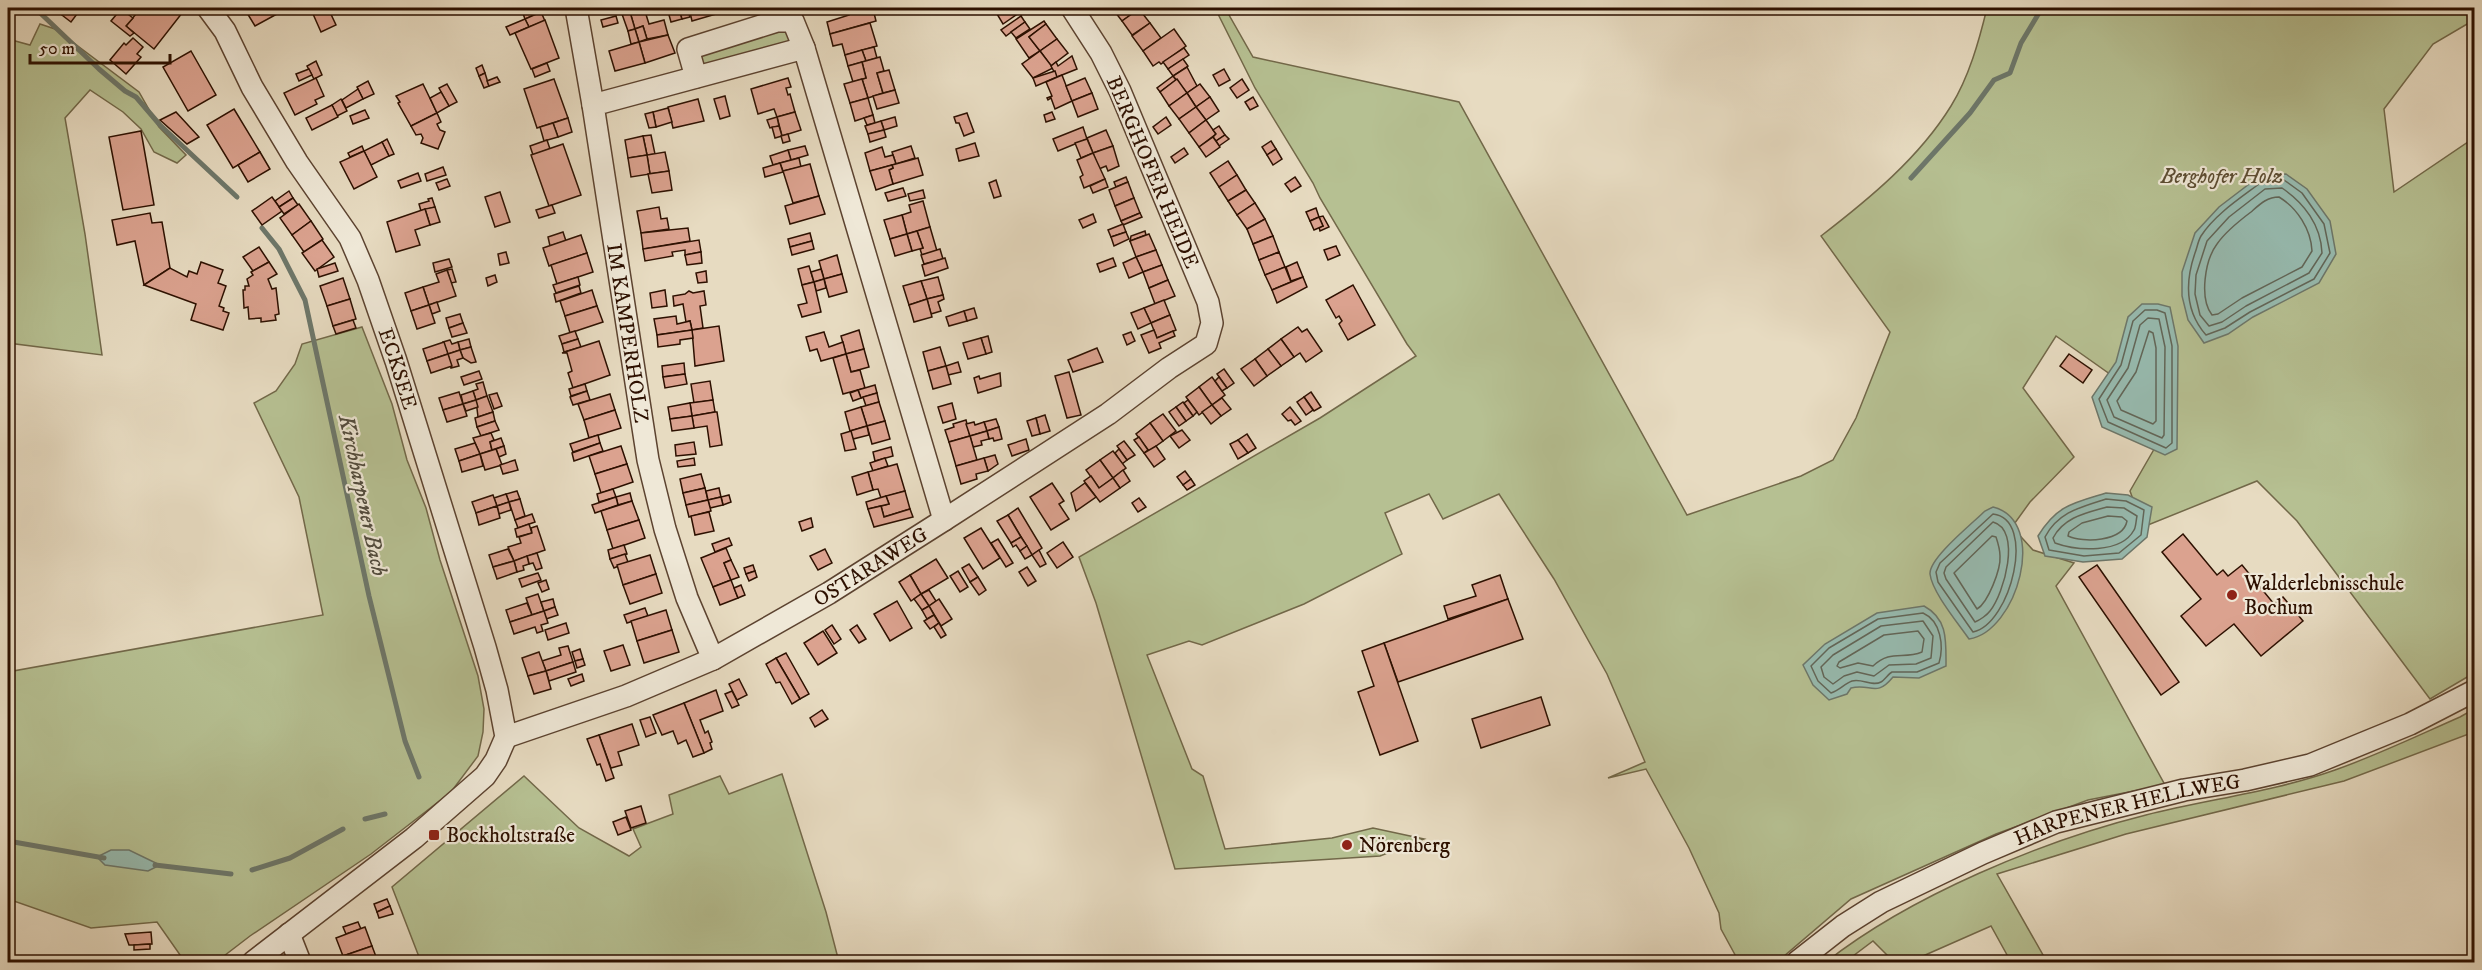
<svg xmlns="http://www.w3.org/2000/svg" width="2482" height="970" font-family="'IM FELL DW Pica',serif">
<rect width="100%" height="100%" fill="#e7dbc1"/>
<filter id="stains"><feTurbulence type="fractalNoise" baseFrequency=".00333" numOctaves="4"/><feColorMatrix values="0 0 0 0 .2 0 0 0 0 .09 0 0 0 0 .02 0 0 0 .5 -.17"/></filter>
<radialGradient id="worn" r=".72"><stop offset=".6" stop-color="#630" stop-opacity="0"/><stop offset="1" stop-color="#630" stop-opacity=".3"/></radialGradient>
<g fill="#b6c092" stroke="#726849" stroke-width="1.5">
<path d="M1215 8H1225L1253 57 1459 102 1687 515 1801 476 1833 460 1856 418 1890 332 1821 236C1869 199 1919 158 1951 106 1969 77 1979 41 1987 8H2474V20L2433 44 2384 109 2394 192 2474 138V673L2430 699 2297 521 2257 481 2143 527 2130 491 2172 418 2056 336 2023 388 2074 457 2030 502 2012 527 2033 550 2074 563 2056 586 2165 785 2088 800 1996 834 1851 899 1777 962H1739L1721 929 1719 913 1689 848 1646 769 1608 778 1645 762 1607 674 1554 579 1499 494 1443 519 1429 494 1385 513 1402 554 1304 604 1202 645 1189 641 1147 655 1192 769 1203 776 1225 849 1332 838 1373 828 1424 839 1380 856 1175 869 1096 603 1079 557 1320 418 1416 356 1407 344 1320 198 1313 183 1255 88Z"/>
<polygon points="40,24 55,29 139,92 159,127 186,155 177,163 154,152 141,129 123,112 90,90 65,118 85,234 102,355 8,343 8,39 30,45"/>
<polygon points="784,27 792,41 704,68 700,62 703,52"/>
<polygon points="362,327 392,404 407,460 426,508 440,560 478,676 484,709 483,732 478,756 451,792 371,854 250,936 216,962 185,962 157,922 91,928 8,899 8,672 323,615 299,497 254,403 276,391 295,364 302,344"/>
<path d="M2474 709V732L2344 781 2126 834 1997 874 2047 962H2011L1991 926 1923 956 1914 962H1894L1873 941 1845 962H1826C1910 896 2042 841 2146 815 2209 799 2273 792 2335 770 2378 755 2419 735 2460 717Z"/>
<polygon points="782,774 826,912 839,962 421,962 392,887 524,776 579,828 629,856 641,847 633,829 673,814 669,795 720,776 729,794"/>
</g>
<g fill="#97bbb0" stroke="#6d776a" stroke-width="1.5">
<polygon points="2286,174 2307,189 2330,221 2336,254 2319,283 2253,317 2228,334 2204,343 2188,320 2182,296 2182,272 2195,233 2219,207 2261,175"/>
<polygon points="2142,304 2158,304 2170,307 2178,346 2177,449 2165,455 2102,427 2092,397 2116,362 2128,317"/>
<path d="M2106 493 2128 495 2152 507 2147 537 2122 559 2083 562 2045 556 2038 536C2057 505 2073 503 2106 493Z"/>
<path d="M1993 507C2049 521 2017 632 1969 639 1958 623 1932 592 1930 574 1929 558 1973 523 1985 511Z"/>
<path d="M1924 606C1948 619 1946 641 1946 666L1919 678 1893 677C1876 698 1871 683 1851 688L1847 694 1829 700 1813 685 1803 665 1825 644 1877 613Z"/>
<polygon points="111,850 129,850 160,865 148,871 105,865 97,857"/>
</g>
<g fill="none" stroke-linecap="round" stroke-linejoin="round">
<g stroke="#626658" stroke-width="1.5">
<path d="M2263 181 2284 180 2302 193 2324 224 2330 253 2314 279 2250 312 2225 328 2206 335C2185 311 2185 282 2195 253 2197 248 2198 241 2201 236 2215 214 2242 197 2263 181Z"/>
<path d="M2282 188C2304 203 2321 225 2322 253L2309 273 2246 306 2222 322 2209 326 2200 315 2195 294 2196 275 2207 241 2229 217 2265 189Z"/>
<path d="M2279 197C2297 208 2311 229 2312 251L2302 267 2242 298 2218 314 2212 315C2199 298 2205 260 2217 244 2226 231 2239 221 2251 212 2260 204 2267 197 2279 197Z"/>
<polygon points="2145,310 2157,310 2165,313 2172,346 2172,443 2166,448 2108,422 2099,399 2121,365 2133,321"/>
<polygon points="2148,318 2159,319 2165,347 2164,435 2162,438 2114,417 2107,400 2128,368 2140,325"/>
<polygon points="2149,331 2153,333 2156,348 2156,421 2153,424 2121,410 2117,401 2136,372"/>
<path d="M2106 499 2126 501 2144 510 2141 535 2119 553 2084 556 2049 550 2045 537C2058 512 2081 507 2106 499Z"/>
<path d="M2107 507 2124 508 2137 516C2136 520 2136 527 2134 530 2121 554 2077 551 2055 543L2053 538C2064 517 2086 513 2107 507Z"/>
<path d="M1993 514C2037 519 2011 624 1973 632L1938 582 1936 572 1940 563Z"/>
<path d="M2108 516 2122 517 2127 521C2123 542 2083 543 2068 536L2069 532 2082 523Z"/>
<path d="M1993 522C2022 530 2004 594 1990 611 1987 615 1980 620 1975 622L1946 579 1944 573 1946 567Z"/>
<path d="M1992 536 1996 537C1998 543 2000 550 2000 556 2001 569 1988 603 1977 609L1954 573Z"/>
<path d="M1923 613C1941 621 1944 646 1939 663L1917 672H1892C1888 674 1885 680 1881 682 1872 687 1862 678 1852 681 1844 684 1840 690 1831 693L1818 681 1811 666 1829 648 1878 619Z"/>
<polygon points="1923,621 1933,636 1931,658 1916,664 1889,665 1874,676 1857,672 1844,676 1833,684 1824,677 1821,667 1833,655 1881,626"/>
<path d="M1918 631 1924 639 1922 652C1903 660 1891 649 1873 666L1858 663 1840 668 1837 666 1839 662 1884 635Z"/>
</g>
<g stroke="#6d776a" stroke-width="5">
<polyline points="35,8 99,69 125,91 136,97 160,125 237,197"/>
<polyline points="1911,178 1970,113 1994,80 2010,73 2021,43 2042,8"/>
<polyline points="262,228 279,249 305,300 369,596 405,741 419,777"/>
<polyline points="365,819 385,814"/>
<polyline points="8,841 104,858"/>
<polyline points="155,865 231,874"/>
<polyline points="252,870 290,858 343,829"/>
</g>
</g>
<g fill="#dba28f" stroke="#2d1000" stroke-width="1.5">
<polygon points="55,8 76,8 80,10 71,22 54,9"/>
<polygon points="141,8 186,8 154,49 126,26"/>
<polygon points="244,8 288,8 255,26"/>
<polygon points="328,8 336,25 321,32 313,14"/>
<polygon points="530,8 539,8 541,12 525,19 522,11"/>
<polygon points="644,8 649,24 664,20 668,35 647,39 643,26 635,29 630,12"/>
<polygon points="667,8 679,8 682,19 671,22"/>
<polygon points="679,8 687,8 690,17 682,19"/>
<polygon points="689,8 722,8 723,12 692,21"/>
<polygon points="847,8 881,8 882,11 874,13 876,21 830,34 827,22 849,15"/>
<polygon points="1006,8 1032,8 1021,15 1019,13 1003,24 997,14"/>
<polygon points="1112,8 1138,8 1139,9 1122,21"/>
<polygon points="121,9 133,18 126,26 134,33 130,36 111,21"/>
<polygon points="1139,9 1150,23 1132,35 1122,21"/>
<polygon points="541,12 545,21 529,27 525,19"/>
<polygon points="630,12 635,29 628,31 622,14"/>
<polygon points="616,16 618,23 603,27 601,20"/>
<polygon points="1021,16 1025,22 1006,36 1001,30"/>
<polygon points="525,19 529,27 510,35 506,27"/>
<polygon points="545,20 559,58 531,69 515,33"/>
<polygon points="1044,21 1046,24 1029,37 1040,51 1029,58 1016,39"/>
<polygon points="1025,22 1030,29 1016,38 1011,32"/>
<polygon points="870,23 877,46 845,55 842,44 833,46 830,34"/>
<polygon points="1150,23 1161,38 1143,51 1132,36"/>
<polygon points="1046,24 1057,39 1040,51 1029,37"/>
<polygon points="643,26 647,39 639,42 635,29"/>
<polygon points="635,29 639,42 631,44 628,31"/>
<polygon points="1174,29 1186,46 1161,64 1159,62 1153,66 1143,51"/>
<polygon points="668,35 675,53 645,63 639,42"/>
<polygon points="133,38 143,47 137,54 141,57 126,74 110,60 124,43 126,45"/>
<polygon points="1057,39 1068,53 1051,66 1040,51"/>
<polygon points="639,42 645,63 615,71 609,51"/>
<polygon points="874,47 877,58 866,61 862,50"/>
<polygon points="1184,48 1189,55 1168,69 1163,62"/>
<polygon points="862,50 866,61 848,66 845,55"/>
<polygon points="191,51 216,95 188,111 163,67"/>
<polygon points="1040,51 1053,68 1033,78 1022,64"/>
<polygon points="1072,56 1077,69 1057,77 1051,66 1056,62 1058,66"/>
<polygon points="880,57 884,71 877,73 883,93 868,98 862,79 866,78 862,62"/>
<polygon points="1183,59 1188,66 1173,76 1168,69"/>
<polygon points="316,61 322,75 314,79 307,66"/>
<polygon points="862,62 866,78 853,82 848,66"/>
<polygon points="547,63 550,71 535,77 532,69"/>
<polygon points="482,65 485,73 479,76 476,68"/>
<polygon points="1187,67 1197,86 1187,93 1173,76"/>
<polygon points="309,69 312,75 299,81 296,74"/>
<polygon points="1224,69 1230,80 1219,86 1213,75"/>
<polygon points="889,70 895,90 883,93 877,73"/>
<polygon points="1055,71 1057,77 1036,86 1033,78"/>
<polygon points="485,73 489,86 484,88 479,76"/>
<polygon points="1062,75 1072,101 1055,109 1051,98 1048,100 1047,98 1052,96 1046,82"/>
<polygon points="1173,76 1176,80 1160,92 1157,88"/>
<polygon points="497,77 500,82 489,86 487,81"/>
<polygon points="316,78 324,96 315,100 317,104 295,115 284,93"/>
<polygon points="788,78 791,87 786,88 788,95 790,94 795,112 777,117 774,109 758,114 751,89"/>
<polygon points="1085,78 1092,93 1072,101 1066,86"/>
<polygon points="554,79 568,118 537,128 524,89"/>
<polygon points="862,79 868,98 850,103 844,84"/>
<polygon points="1177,79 1187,93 1169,106 1160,92"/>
<polygon points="1242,79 1249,90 1237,98 1230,88"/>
<polygon points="368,81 374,94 363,99 357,87"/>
<polygon points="423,84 437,113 411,126 398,103 400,102 396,96"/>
<polygon points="447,84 457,102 449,106 439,88"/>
<polygon points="1200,84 1210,97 1196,107 1187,93"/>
<polygon points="358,89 363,99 346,108 342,100"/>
<polygon points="895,90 899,103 877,109 873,96"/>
<polygon points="441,92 449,106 437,113 430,98"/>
<polygon points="1092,93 1098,109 1078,117 1072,101"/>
<polygon points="1187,93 1196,107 1179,119 1169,106"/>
<polygon points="725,96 730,116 720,119 714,99"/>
<polygon points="1210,97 1219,111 1206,120 1196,107"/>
<polygon points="1253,97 1258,106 1250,110 1245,102"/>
<polygon points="868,98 873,115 855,121 850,103"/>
<polygon points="341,99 347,111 337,116 332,105"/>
<polygon points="698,99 704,121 673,128 668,107"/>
<polygon points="332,105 338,117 312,130 306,118"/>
<polygon points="1196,107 1206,120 1189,133 1179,119"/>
<polygon points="668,108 672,122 656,127 653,112"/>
<polygon points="234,109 260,152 233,168 207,125"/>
<polygon points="365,110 369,118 353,124 350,116"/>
<polygon points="176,112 199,137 187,144 160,120"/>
<polygon points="653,112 656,127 649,128 645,114"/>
<polygon points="795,112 801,130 782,136 777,117"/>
<polygon points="1052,112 1055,119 1046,122 1044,115"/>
<polygon points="437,113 441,122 437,124 440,130 445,132 438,149 421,143 423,138 421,134 416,135 411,126"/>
<polygon points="967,113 974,132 964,136 959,123 956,123 954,117"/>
<polygon points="873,115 875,123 867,125 864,118"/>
<polygon points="777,117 779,126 770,128 767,120"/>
<polygon points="895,117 897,126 884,130 881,121"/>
<polygon points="1166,117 1171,125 1158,134 1153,127"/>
<polygon points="568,118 572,132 558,137 553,123"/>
<polygon points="1206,120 1216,134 1199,147 1189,133"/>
<polygon points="881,121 884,130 868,134 865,126"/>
<polygon points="553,123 558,137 544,141 540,127"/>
<polygon points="779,126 782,136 775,138 772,127"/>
<polygon points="1219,126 1225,135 1216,141 1213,137 1216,134 1213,130"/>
<polygon points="1083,127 1087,139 1058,151 1053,139"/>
<polygon points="884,130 886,137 870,142 868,134"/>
<polygon points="1106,130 1113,146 1093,153 1087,138"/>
<polygon points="141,131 154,205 123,210 109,137"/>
<polygon points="788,134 790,141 783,143 781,136"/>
<polygon points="651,135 655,154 647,155 643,136"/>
<polygon points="1225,135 1229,139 1219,146 1216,141"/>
<polygon points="643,136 647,155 628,158 625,140"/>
<polygon points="1213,137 1220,147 1206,157 1199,147"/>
<polygon points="387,139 394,154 389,156 382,142"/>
<polygon points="1087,139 1093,153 1081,158 1075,143"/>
<polygon points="547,140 550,149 533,155 530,146"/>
<polygon points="1271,141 1276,149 1267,155 1262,147"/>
<polygon points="382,142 389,156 371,165 364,151"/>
<polygon points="975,143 979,156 959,161 956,149"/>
<polygon points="563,144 581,195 549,206 531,155"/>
<polygon points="362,146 364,151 350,157 348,153"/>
<polygon points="805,146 808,155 791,160 788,150"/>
<polygon points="911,146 915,158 896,164 892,152"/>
<polygon points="1113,146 1119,166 1108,171 1106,166 1099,169 1093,153"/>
<polygon points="882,147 885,157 893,155 896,164 870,171 865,153"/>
<polygon points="1184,148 1188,154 1175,163 1171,157"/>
<polygon points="1276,149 1282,159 1273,165 1267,155"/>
<polygon points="788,150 791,160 773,165 770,156"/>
<polygon points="364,151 377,177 354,189 340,162"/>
<polygon points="260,152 270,169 248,182 238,165"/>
<polygon points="665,152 669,171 650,174 647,155"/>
<polygon points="1093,153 1105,179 1084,188 1080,177 1083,175 1077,160"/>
<polygon points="647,155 650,174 631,177 628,158"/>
<polygon points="799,158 801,167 783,171 780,163"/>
<polygon points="918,158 923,175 893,184 889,170 893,168 892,165"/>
<polygon points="1228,161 1237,175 1219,187 1210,173"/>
<polygon points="780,163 783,172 765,177 763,168"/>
<polygon points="810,164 819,196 793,203 783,171"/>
<polygon points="892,165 893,168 889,170 893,184 876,190 870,171"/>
<polygon points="443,167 446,175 427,181 425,174"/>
<polygon points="669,171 672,190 652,193 648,174"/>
<polygon points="418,173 421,181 401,188 398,181"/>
<polygon points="1237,175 1246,190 1228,201 1219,187"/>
<polygon points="1126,177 1128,182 1116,187 1114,182"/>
<polygon points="1295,177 1301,186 1291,192 1285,184"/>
<polygon points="447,179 450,186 439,190 436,183"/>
<polygon points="1105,179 1108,187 1093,193 1090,186"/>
<polygon points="996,180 1001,196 994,198 989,183"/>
<polygon points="1128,182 1134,198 1115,206 1109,190"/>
<polygon points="903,188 906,196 888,201 885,193"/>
<polygon points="923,190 925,198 910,201 908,194"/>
<polygon points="1246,190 1255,203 1237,215 1228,201"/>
<polygon points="289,191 293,198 279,207 275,201"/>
<polygon points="500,192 510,222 495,227 485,197"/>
<polygon points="819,196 825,214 790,224 785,206"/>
<polygon points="272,197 282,211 262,225 252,211"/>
<polygon points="293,198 298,205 284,214 279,207"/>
<polygon points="432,198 435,207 421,211 419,204 429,201 428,199"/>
<polygon points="1134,198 1140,213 1121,221 1115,206"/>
<polygon points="923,201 930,227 907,234 902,215 911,212 909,205"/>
<polygon points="1255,203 1265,219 1247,229 1237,215"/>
<polygon points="299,204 311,221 292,235 280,218"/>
<polygon points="552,205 555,213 539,218 536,210"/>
<polygon points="435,207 440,222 430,225 425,209"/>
<polygon points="659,207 661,219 667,218 669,229 641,233 637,211"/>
<polygon points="1316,208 1319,217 1310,221 1306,212"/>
<polygon points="425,209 430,225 415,230 420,245 396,252 387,222"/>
<polygon points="150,213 152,223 162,222 170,268 144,285 135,241 117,245 112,220"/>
<polygon points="1140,213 1142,217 1123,225 1121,221"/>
<polygon points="1093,214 1096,222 1083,228 1079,220"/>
<polygon points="902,215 907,234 890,239 884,220"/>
<polygon points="1323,216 1329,227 1320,231 1319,227 1323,226 1319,217"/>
<polygon points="1319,217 1323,226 1314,230 1310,221"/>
<polygon points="1265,219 1273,236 1253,244 1247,229"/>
<polygon points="311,221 323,239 304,252 292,235"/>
<polygon points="1123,224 1126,232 1111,237 1108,230"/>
<polygon points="930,227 937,251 922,255 920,249 923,248 917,231"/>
<polygon points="688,228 690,241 643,249 641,233"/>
<polygon points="917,231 923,248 912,251 907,234"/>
<polygon points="1145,231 1146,235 1130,241 1131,236"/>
<polygon points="563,232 566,241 550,246 548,237"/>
<polygon points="1126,232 1129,239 1114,246 1111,237"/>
<polygon points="810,233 812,241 790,247 788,239"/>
<polygon points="907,234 912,251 895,256 890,239"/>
<polygon points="1149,234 1156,250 1136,257 1130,241"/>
<polygon points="581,235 587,253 549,266 543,248"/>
<polygon points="1273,236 1279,252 1259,260 1253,244"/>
<polygon points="322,240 334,257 315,271 302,253"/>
<polygon points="699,240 701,252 685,255 685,250 672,252 673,256 645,261 643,249"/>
<polygon points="812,241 814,249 792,255 790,247"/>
<polygon points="1336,246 1340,255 1328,260 1324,250"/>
<polygon points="259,247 269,262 253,271 243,257"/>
<polygon points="940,249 943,259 924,264 921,255"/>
<polygon points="1156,250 1162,265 1143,272 1136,257"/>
<polygon points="506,252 509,263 500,265 498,254"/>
<polygon points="701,252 702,263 687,265 685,255"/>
<polygon points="1279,252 1285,267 1265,275 1259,260"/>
<polygon points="587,253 593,272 557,284 551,265"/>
<polygon points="837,255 842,274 824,279 819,261"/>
<polygon points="1136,257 1143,272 1129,278 1123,263"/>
<polygon points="945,258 948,268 925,276 922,265"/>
<polygon points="1113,258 1116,266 1100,272 1097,264"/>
<polygon points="449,259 452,267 435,272 433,263"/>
<polygon points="201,262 223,270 218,283 226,286 219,306 224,308 223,311 229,313 223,330 191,320 196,304 144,285 170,268 187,277 189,271 197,274"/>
<polygon points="269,262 277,274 268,279 272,289 276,288 279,314 275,315 276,320 261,322 261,318 249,319 248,307 244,308 243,290 245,290 245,286 249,286 247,279 253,275 251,272"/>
<polygon points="1297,262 1303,277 1291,281 1286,267"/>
<polygon points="335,263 338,271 319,277 317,269"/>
<polygon points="1162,265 1168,280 1149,288 1143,272"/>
<polygon points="809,266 814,282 802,285 798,269"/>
<polygon points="1285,267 1291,282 1272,290 1265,275"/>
<polygon points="452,269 456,282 451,283 447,270"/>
<polygon points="821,269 824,279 814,282 811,272"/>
<polygon points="447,270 456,296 429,305 423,287 439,282 436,274"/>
<polygon points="706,271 707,282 698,283 696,273"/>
<polygon points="842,274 847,292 829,297 824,279"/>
<polygon points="495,275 497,282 488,286 486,278"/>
<polygon points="578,277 580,285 556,293 553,285"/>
<polygon points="938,277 943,295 927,299 921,281"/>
<polygon points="1303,277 1307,287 1277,303 1272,290"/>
<polygon points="343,278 350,299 327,306 320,286"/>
<polygon points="824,279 826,288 816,291 814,282"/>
<polygon points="1168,280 1175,296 1155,304 1149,288"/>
<polygon points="921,281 927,299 909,305 903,286"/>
<polygon points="814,282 821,312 802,317 798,305 807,303 802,285"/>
<polygon points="1353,285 1375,325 1348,340 1339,324 1342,321 1339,316 1336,318 1326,300"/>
<polygon points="579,286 581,293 556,302 554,294"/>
<polygon points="423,287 429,305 411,311 405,293"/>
<polygon points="592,290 597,306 565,316 560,301"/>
<polygon points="665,290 667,306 652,308 650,293"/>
<polygon points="689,291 693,293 704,291 706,305 700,306 703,328 692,330 690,321 686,322 683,304 674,306 673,296 685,294"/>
<polygon points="943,295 944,299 938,302 941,311 931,314 927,299"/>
<polygon points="350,299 356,319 333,326 327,306"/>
<polygon points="927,299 932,317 914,322 909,305"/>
<polygon points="1164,300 1170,315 1151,323 1144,308"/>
<polygon points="437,302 440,311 432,314 429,305"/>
<polygon points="429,305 435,323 417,329 411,311"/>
<polygon points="597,306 603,322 570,333 565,316"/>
<polygon points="974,308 977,318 967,321 964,311"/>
<polygon points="1144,308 1151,323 1138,329 1131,313"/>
<polygon points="964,311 967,321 949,326 946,317"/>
<polygon points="460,314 463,323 449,328 446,318"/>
<polygon points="1170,315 1176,330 1157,338 1151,323"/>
<polygon points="676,316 677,324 690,321 692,330 657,335 654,319"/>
<polygon points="353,320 356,328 336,334 333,326"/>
<polygon points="463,323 467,333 452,337 449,328"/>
<polygon points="719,326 724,361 695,366 692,330"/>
<polygon points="1298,327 1302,332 1307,329 1322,351 1306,362 1300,353 1294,357 1281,339"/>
<polygon points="692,330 693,338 680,340 680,344 658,347 657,335"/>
<polygon points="859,330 864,349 846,354 841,336"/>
<polygon points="1154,330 1157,338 1173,331 1175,336 1159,343 1161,348 1149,353 1141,335"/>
<polygon points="575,331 578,339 562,344 559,336"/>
<polygon points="824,332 829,347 843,342 846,354 821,361 817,349 810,351 806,337"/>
<polygon points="1131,332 1135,341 1127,345 1123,335"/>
<polygon points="988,336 992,352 986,354 981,338"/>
<polygon points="981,338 986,354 968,359 963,343"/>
<polygon points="469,339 471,347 460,350 458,342"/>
<polygon points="578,339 581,347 564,352 562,344"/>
<polygon points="1281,339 1294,357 1281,366 1268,349"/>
<polygon points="450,340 452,344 458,342 460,350 448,354 443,342"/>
<polygon points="599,341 610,375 573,388 568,373 572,371 567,353 562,353"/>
<polygon points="444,342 448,354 427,361 423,349"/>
<polygon points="471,347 476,362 471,363 463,358 460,350"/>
<polygon points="940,347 946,366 928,371 923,352"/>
<polygon points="1097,348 1103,362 1073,372 1068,360"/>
<polygon points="864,349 869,367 851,372 846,354"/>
<polygon points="1268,349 1281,366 1267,376 1255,359"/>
<polygon points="460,350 463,358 457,360 459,366 451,368 448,354"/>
<polygon points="448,354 452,366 431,373 427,361"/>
<polygon points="846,354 851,372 860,370 865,388 843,394 833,358"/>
<polygon points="2069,354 2092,370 2083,383 2060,366"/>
<polygon points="1255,359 1267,376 1254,386 1241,369"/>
<polygon points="958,362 961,372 948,375 946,366"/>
<polygon points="684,363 685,374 663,377 662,366"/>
<polygon points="946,366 951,384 933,389 928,371"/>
<polygon points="1224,369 1234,383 1227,388 1217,374"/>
<polygon points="479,371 482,379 464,385 461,377"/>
<polygon points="1069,372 1081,415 1067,418 1055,376"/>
<polygon points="1000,373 1001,386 978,393 974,378 979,376 980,379"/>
<polygon points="685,374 687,384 665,388 663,377"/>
<polygon points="1212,377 1225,395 1212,405 1199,387"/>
<polygon points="1219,377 1227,388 1222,391 1215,381"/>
<polygon points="710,381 713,400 694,403 691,384"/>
<polygon points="483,382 487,396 476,400 473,391 478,389 476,384"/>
<polygon points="585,384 587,391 571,396 569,389"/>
<polygon points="875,385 877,393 861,398 858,390"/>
<polygon points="1199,387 1212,405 1199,415 1186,397"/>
<polygon points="858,390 861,398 853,401 850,393"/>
<polygon points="473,391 476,400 463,404 461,395"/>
<polygon points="587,391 590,400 573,405 570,397"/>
<polygon points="459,392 463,404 443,410 439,398"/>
<polygon points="1311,392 1321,407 1314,411 1304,397"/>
<polygon points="497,393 502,406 494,409 489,395"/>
<polygon points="877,393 879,402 866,406 863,397"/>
<polygon points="610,394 615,410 584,420 578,404"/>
<polygon points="487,396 493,412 478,417 476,400"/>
<polygon points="1304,397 1313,410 1306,415 1297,402"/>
<polygon points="1222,398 1231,409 1221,416 1212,405"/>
<polygon points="476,400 478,407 466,411 463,404"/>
<polygon points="713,400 715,412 692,416 690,403"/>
<polygon points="1188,400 1197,412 1193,416 1184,403"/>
<polygon points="879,402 885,421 867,426 861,407"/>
<polygon points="1183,402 1193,416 1186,421 1176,407"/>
<polygon points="690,403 692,416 670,419 668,407"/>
<polygon points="952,403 956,419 943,423 938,407"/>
<polygon points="463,404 467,416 447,422 443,410"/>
<polygon points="1212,405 1221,416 1211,424 1202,412"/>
<polygon points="861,407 867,426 850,431 845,412"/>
<polygon points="1176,407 1186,421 1179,426 1169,412"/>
<polygon points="1290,407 1301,421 1295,425 1291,420 1288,421 1282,414"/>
<polygon points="615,410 621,428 589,438 584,420"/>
<polygon points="493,412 495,421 477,427 475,418"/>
<polygon points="715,412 717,412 722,445 710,447 707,426 694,428 692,416"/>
<polygon points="1163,414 1176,431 1163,441 1150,423"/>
<polygon points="1045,415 1050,431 1040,434 1036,418"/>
<polygon points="692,416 694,428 672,431 670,419"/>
<polygon points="1036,418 1040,434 1032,436 1027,421"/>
<polygon points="996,419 999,427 987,431 984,422"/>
<polygon points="966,420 970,436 949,442 945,430 954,427 953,424"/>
<polygon points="495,421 499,430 481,436 477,427"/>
<polygon points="885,421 890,439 872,444 867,426"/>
<polygon points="974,422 975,425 984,422 987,431 970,436 966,424"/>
<polygon points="1150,423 1163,441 1149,451 1136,434"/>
<polygon points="867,426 869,435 853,439 850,431"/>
<polygon points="999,427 1002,439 994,441 993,438 989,439 987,431"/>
<polygon points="1182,430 1190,440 1179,448 1170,436"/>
<polygon points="851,431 856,449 845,451 841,434"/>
<polygon points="987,431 989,439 981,441 982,445 973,447 970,436"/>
<polygon points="491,433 494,440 490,442 492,450 480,454 473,438"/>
<polygon points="1247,434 1256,448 1248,453 1238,440"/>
<polygon points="598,435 600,443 573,452 570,444"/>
<polygon points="970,436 977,460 956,466 949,442"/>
<polygon points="1139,437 1148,450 1144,453 1134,440"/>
<polygon points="501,438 504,446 492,450 490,442"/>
<polygon points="1026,439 1029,450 1012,456 1008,445"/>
<polygon points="1238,440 1248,453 1238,459 1230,444"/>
<polygon points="1124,441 1135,455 1127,460 1117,446"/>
<polygon points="694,442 696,454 676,456 675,445"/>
<polygon points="475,443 480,454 459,461 455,449"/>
<polygon points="600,443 603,451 574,461 572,453"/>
<polygon points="504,446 506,454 499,457 496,449"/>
<polygon points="621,446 627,464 595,474 589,456"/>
<polygon points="1156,446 1165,459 1154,467 1144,453"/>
<polygon points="891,447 893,456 875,461 873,452"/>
<polygon points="496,449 502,465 485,470 480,454"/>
<polygon points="1119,449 1127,460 1122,464 1115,453"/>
<polygon points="1113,451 1126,468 1113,478 1100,460"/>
<polygon points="480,454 483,466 462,472 459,461"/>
<polygon points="995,455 998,464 988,471 984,458"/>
<polygon points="694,458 695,465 678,467 677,461"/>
<polygon points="885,458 888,466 873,471 870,463"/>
<polygon points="984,458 988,471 976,474 977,479 961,484 956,466"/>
<polygon points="515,460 518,470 503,474 500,465"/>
<polygon points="1100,460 1113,478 1099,488 1086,470"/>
<polygon points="627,464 633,482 601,493 595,474"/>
<polygon points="897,464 905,491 881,498 878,489 873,490 868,472"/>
<polygon points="1123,470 1130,481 1120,488 1113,478"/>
<polygon points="1185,471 1191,479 1183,485 1177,477"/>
<polygon points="868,472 873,490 857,495 852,477"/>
<polygon points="701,474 705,488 683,493 680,479"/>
<polygon points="1091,476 1099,488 1113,478 1120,488 1100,502 1084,481"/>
<polygon points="1191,479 1195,485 1187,490 1183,485"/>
<polygon points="1052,483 1064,501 1059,504 1069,519 1051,530 1030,497"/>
<polygon points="1085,483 1096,497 1076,511 1071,493"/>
<polygon points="705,488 708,500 686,505 683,493"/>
<polygon points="719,488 721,497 708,500 706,491"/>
<polygon points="613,489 616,497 599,502 597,494"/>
<polygon points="517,491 520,499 509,502 506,494"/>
<polygon points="905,491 910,509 884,517 881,506 889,504 886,496"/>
<polygon points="630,493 632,501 618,505 616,497"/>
<polygon points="506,494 509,502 497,506 494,498"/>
<polygon points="493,495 497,506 476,513 472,502"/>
<polygon points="729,495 731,502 723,505 721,497"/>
<polygon points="886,496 889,504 868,509 866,502"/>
<polygon points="616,497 618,505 595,513 592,505"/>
<polygon points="721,497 723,505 710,508 708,500"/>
<polygon points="1139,498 1146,507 1138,512 1132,503"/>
<polygon points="520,499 525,516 515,520 509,502"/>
<polygon points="708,500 711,511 689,517 686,505"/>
<polygon points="632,501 639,520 607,530 601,511"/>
<polygon points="509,502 511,510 499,514 497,506"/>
<polygon points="497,506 500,518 479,525 476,513"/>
<polygon points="881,506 884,517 910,509 913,517 874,527 868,509"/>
<polygon points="1018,508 1042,548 1032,555 1008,515"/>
<polygon points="709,512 714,531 695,535 691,516"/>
<polygon points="532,514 535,522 518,528 515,520"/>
<polygon points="1008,515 1021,537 1011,543 997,521"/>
<polygon points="811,518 813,527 802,531 799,522"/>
<polygon points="639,520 645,538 613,549 607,530"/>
<polygon points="529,524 532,533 517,537 515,529"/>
<polygon points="537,526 545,550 514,561 508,547 521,543 519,537 532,533 531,528"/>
<polygon points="981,528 1000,558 983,569 964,538"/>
<polygon points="2183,534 2217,575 2223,570 2228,576 2242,565 2274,604 2283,597 2303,621 2261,656 2234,624 2206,646 2181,616 2201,599 2162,552"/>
<polygon points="1021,537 1027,546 1020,551 1016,545 1013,547 1011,543"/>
<polygon points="729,538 732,545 715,552 712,544"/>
<polygon points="998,539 1013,563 1006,567 991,543"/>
<polygon points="1063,542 1073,557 1057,568 1047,553"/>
<polygon points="624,545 627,554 610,559 608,550"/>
<polygon points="1027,546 1032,555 1025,559 1020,551"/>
<polygon points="726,548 731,560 724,563 731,580 713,587 701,558"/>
<polygon points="508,549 514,561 493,567 489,555"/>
<polygon points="825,549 832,563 818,570 810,556"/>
<polygon points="1039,550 1046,564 1040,567 1032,555"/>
<polygon points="537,553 542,568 536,570 533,563 529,564 527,556"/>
<polygon points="625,554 628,562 614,568 610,559"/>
<polygon points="650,555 656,574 623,585 617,565"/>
<polygon points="527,556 529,564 523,566 524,570 517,572 514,561"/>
<polygon points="936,559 948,578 921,594 910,575"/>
<polygon points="731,560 739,577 731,580 724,563"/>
<polygon points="514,561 517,572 497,579 493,567"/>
<polygon points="969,564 978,577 970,582 962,568"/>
<polygon points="753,565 755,571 746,574 744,568"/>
<polygon points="2097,565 2179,682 2161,695 2079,577"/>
<polygon points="1027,567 1036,581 1028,586 1019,572"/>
<polygon points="755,571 757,577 749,581 746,574"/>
<polygon points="958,571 968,587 960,592 950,576"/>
<polygon points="538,573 541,580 522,587 519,579"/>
<polygon points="656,574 662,593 630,604 623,585"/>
<polygon points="910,575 921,594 911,601 899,582"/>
<polygon points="1500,575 1508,599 1448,619 1444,606 1476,596 1472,585"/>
<polygon points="978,577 986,590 979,595 970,582"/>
<polygon points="546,580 549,589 542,592 538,583"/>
<polygon points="731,580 738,598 720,605 713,587"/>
<polygon points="741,585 745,595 738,598 734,588"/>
<polygon points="929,590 936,601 929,606 921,594"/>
<polygon points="538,594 544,611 532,615 526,598"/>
<polygon points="921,594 929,606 922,610 914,599"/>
<polygon points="553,599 555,607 544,611 541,602"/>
<polygon points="939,599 952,619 941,626 929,606"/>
<polygon points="1508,599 1523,639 1398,682 1384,643"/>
<polygon points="897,601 912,628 890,641 874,614"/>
<polygon points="527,603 532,615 510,622 506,610"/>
<polygon points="929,606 934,615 927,619 922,610"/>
<polygon points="555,607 558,615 546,619 544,611"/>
<polygon points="645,608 648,616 627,623 624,615"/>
<polygon points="666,610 672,630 637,641 631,621"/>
<polygon points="544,611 548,623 541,625 543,631 537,633 535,627 514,634 510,622"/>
<polygon points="934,615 939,623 930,629 924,621"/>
<polygon points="566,623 569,633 548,640 545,630"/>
<polygon points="939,623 946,635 941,638 934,627"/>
<polygon points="832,625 841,639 834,644 825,630"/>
<polygon points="857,625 866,639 859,643 850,630"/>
<polygon points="672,630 679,652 644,663 637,641"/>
<polygon points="823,631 837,653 818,665 804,643"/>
<polygon points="1384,643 1418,741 1380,755 1358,692 1374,686 1362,651"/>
<polygon points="623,645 630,665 611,671 604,651"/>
<polygon points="568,646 573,662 546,671 542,661 561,655 559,648"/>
<polygon points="580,649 583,659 575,661 572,652"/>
<polygon points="539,652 546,671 528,676 522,658"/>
<polygon points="786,653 809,694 800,699 776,658"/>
<polygon points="776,658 800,699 792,704 780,682 776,683 766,664"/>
<polygon points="583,659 585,665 577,668 575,661"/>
<polygon points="573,662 576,672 549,681 546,671"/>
<polygon points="546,671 551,689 534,694 528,676"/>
<polygon points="582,674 584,681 571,686 568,679"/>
<polygon points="739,679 747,695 737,700 729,684"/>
<polygon points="716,690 723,711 700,720 705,733 708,731 712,742 710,743 712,749 704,753 684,703"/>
<polygon points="732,691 739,705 732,708 725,694"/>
<polygon points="1541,697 1550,725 1481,748 1472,719"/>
<polygon points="684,703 704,753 693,757 686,740 678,744 673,731 662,735 653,715"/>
<polygon points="822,710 828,719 815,727 810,718"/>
<polygon points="650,717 656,733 646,737 640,720"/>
<polygon points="632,724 639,745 618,752 622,765 611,768 599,735"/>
<polygon points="599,735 614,778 606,781 600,764 597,765 587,739"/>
<polygon points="641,806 646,823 631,828 625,811"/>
<polygon points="626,817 631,830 618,835 613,822"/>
<polygon points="387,899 390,906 377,912 374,904"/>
<polygon points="390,906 393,914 379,918 377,912"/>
<polygon points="358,922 361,929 346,934 343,927"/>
<polygon points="365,927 372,946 343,956 336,938"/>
<polygon points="151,932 152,944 134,945 129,945 125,934"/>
<polygon points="150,944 150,949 134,950 134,945"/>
<polygon points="372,946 378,962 345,962 343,956"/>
</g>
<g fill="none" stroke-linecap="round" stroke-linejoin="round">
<defs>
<g id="minor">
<path id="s1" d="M208 8 225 31 252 87 297 162 350 238 368 280 396 361 485 647 497 690 506 737 496 760 485 776 414 838 253 962"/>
<polyline points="576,8 593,105"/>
<polyline points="696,77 688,49 777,21 793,21 804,48"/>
<polyline points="713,659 687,598 665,529 648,460 593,105 804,48 944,520"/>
<path id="s2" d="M506 737 626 696 713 659 829 593 944 520 1108 414 1169 368 1206 344 1212 323 1208 302 1120 91 1101 53 1072 8"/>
<polyline points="289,934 300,962"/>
<path id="s3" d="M1797 962 1843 926 1881 902 1983 853 2056 822 2184 790 2245 780 2310 765 2410 724 2474 691"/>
</g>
</defs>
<use href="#minor" stroke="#5c4330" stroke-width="24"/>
<use href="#minor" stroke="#efe8d7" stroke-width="21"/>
</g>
<g fill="#8f2418" stroke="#efe8d7" stroke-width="2">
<circle cx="2232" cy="595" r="6"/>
<rect x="428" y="829" width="12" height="12" rx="3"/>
<circle cx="1347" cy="845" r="6"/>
</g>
<g text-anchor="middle" stroke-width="4.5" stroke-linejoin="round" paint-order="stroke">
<g font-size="21" fill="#2d1000" stroke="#efe8d7">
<text transform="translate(1153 172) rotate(67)" y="7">BERGHOFER HEIDE</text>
<text transform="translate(628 333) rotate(81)" y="7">IM KAMPERHOLZ</text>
<text dy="7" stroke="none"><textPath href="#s1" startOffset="410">ECKSEE</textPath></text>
<text dy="7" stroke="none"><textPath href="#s2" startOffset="404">OSTARAWEG</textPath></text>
<text dy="7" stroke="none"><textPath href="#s3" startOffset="368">HARPENER HELLWEG</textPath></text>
</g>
<g font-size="21" font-style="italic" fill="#5d4e33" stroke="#efe8d7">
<text x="2222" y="183">Berghofer Holz</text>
</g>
<g font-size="21" fill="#2d1000" stroke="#efe8d7" text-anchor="start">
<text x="2244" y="590">Walderlebnisschule<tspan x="2244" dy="24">Bochum</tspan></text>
<text x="446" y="842">Bockholtstraße</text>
<text x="1359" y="852">Nörenberg</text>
</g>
<g font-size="22" font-style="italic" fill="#524c3e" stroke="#efe8d7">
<text transform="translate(364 495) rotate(78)" y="8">Kirchharpener Bach</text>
</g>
</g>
<rect width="2482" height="970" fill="none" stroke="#e7dbc1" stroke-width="30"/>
<rect x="9" y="9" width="2464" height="952" fill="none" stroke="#2d1000" stroke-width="3"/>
<rect x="15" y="15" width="2452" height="940" fill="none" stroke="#2d1000" stroke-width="1.5"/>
<path d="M30 54v9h140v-9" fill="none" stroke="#2d1000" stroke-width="3"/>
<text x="39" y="54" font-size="18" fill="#2d1000" stroke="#efe8d7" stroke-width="4.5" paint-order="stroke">50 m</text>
<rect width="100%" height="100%" filter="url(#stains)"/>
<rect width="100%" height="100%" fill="url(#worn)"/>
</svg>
